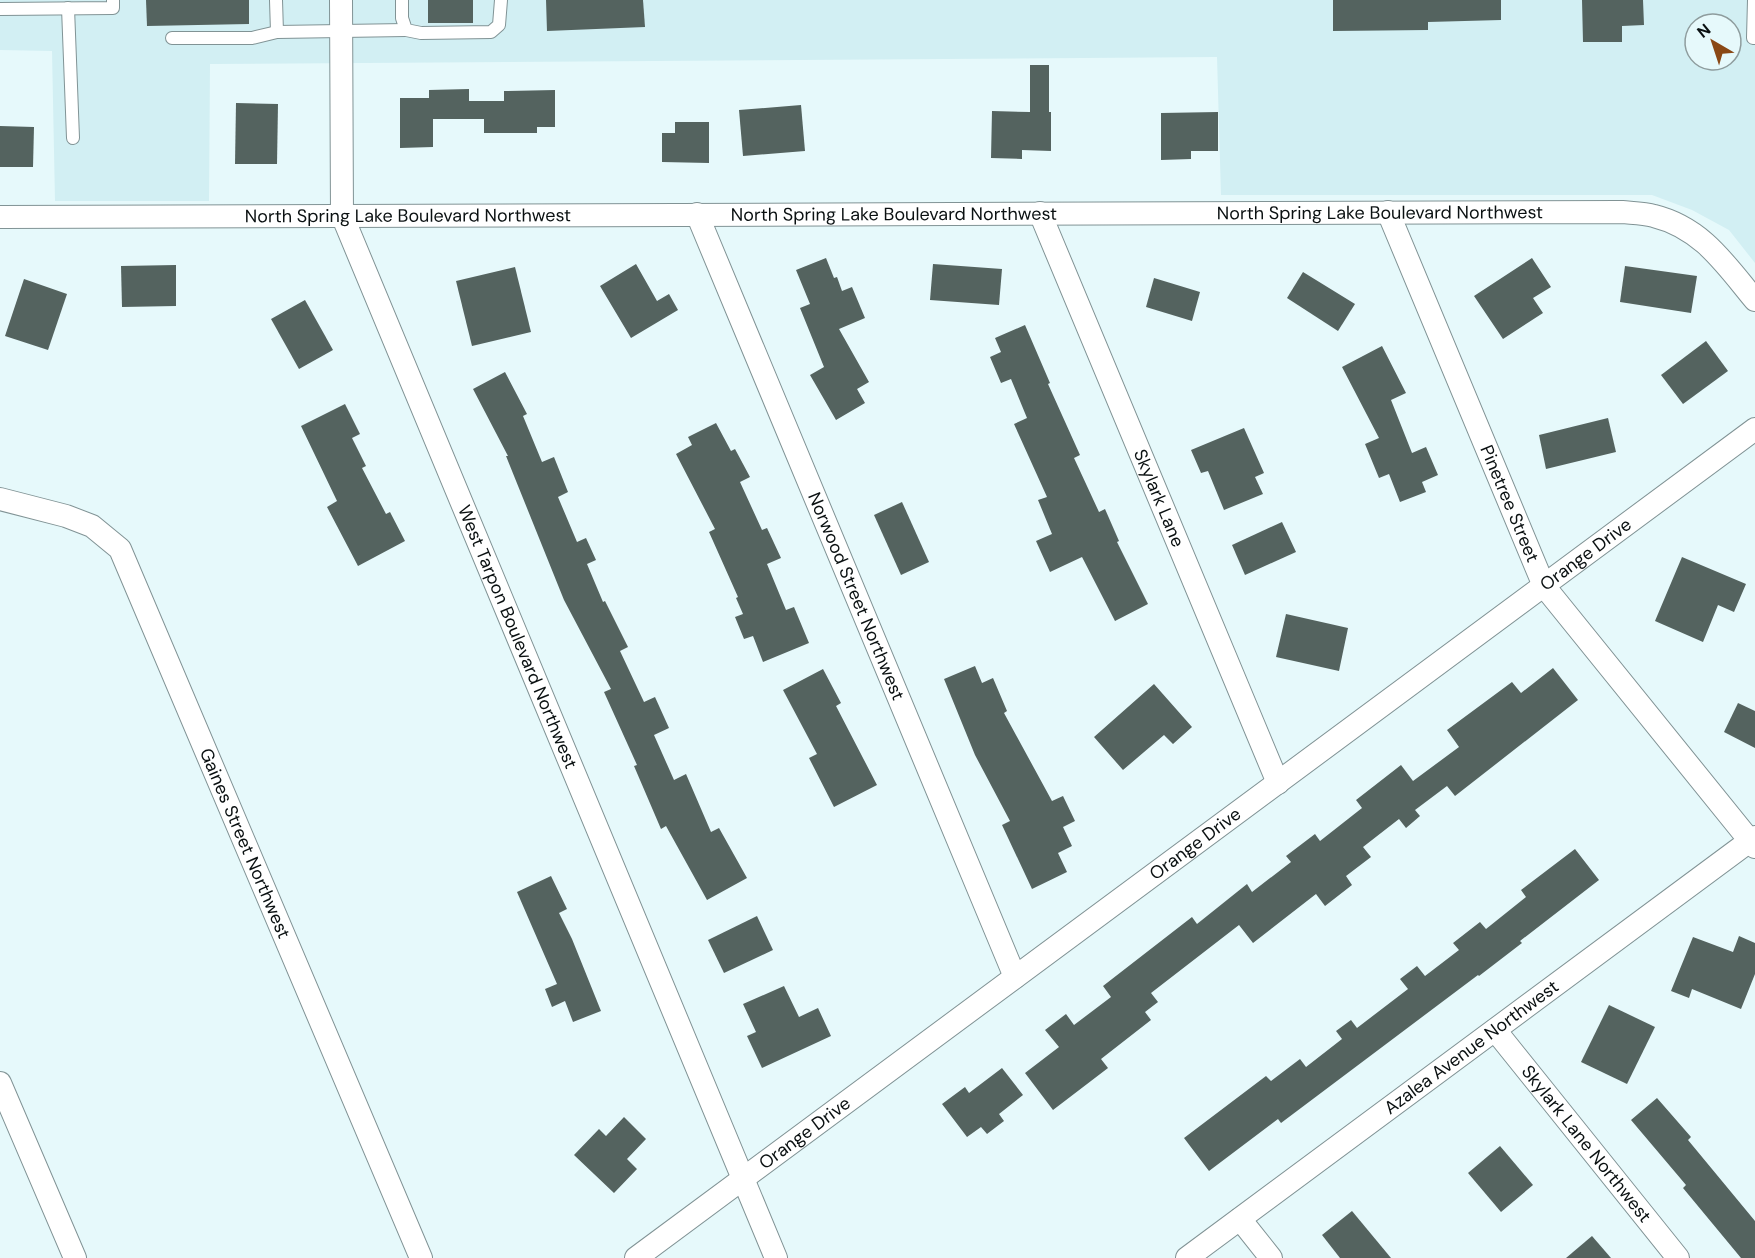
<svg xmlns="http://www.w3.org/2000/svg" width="1755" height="1258" font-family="'DM Sans',sans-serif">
<rect width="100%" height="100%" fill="#e6f9fb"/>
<path fill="#d2eff3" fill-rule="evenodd" d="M0 0H1755V263L1729 230 1692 210 1652 195H1221L1217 57 210 64 209 201H55L52 51 0 50ZM1695 24H1731V60H1695Z"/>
<g fill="#54635f">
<polygon points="146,0 249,0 249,24 147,26"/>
<rect x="428" y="0" width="45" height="23"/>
<polygon points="546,0 643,0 645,27 547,31"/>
<polygon points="1333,0 1501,0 1501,20 1428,22 1428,30 1333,31"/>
<polygon points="1582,0 1643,0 1644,25 1622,26 1622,42 1583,42"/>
<polygon points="1030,65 1049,65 1049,112 1051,112 1051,151 1022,150 1022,159 991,158 992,111 1030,112"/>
<polygon points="469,89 469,101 504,101 504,91 555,90 555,127 537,127 537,133 484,133 484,119 433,119 433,147 400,148 400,98 429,98 429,90"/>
<polygon points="236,103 278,104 277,164 235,164"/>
<polygon points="801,105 805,151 743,156 739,110"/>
<polygon points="1218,112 1218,151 1191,151 1191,159 1161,160 1161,113"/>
<polygon points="675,122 709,122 709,163 662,162 662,133 675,133"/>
<polygon points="0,126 34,127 33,167 0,167"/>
<polygon points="826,258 834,278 837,277 842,291 852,287 865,318 839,329 869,382 857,389 865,403 836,420 810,375 824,367 800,308 810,304 796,270"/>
<polygon points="1532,258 1551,287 1533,298 1543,313 1503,339 1474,296"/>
<polygon points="636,264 657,301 669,294 678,310 631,338 600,286"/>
<polygon points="933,264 1002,269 999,305 930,300"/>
<polygon points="176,265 176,306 122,307 121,266"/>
<polygon points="1625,266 1697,276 1691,313 1620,302"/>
<polygon points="515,267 531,332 472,346 456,281"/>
<polygon points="1303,272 1355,304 1338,331 1287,298"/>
<polygon points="1154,278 1200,292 1192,321 1146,307"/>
<polygon points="24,279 67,294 48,350 5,336"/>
<polygon points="305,300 333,350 299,369 271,319"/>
<polygon points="1025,325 1050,383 1048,384 1080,455 1074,458 1099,512 1105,509 1119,541 1117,542 1148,604 1115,621 1082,557 1050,572 1036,541 1052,534 1038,500 1047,497 1014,424 1027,418 1011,379 1001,383 990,357 1001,352 995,338"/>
<polygon points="1706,341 1728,371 1683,404 1661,375"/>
<polygon points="1382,346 1406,393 1391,400 1412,453 1426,447 1438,475 1422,482 1426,492 1400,502 1389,474 1379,478 1365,444 1379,438 1342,367"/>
<polygon points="505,372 527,414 523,416 542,462 554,457 568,492 558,497 577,542 586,538 596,560 587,564 603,602 605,601 628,647 620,651 644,702 655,697 669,728 654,735 674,780 686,774 711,832 719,828 747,878 707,900 666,826 661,829 634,766 637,765 604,692 611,689 564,600 506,456 508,456 473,389"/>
<polygon points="345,404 360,434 352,438 366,466 362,468 386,514 390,512 405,541 358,566 327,507 337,501 301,426"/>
<polygon points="1608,418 1616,452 1546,469 1539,435"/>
<polygon points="716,423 731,451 735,449 750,477 740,482 762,530 767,528 781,558 767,564 786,610 794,607 809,643 763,662 753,636 744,639 735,617 743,614 736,598 738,597 709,532 715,529 676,454 692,445 688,437"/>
<polygon points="1244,428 1264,473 1255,477 1263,494 1224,510 1208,471 1201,473 1191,450"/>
<polygon points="902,502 929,562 901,575 874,515"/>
<polygon points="1282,522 1296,552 1245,575 1232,545"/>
<polygon points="1682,557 1746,584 1734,612 1718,605 1703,642 1655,621"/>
<polygon points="1286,614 1348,628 1339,671 1276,657"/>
<polygon points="975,666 982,683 993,678 1007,711 1004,713 1052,801 1063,796 1075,821 1063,827 1072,846 1058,853 1067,872 1032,889 1002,825 1010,821 975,755 944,679"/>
<polygon points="1553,668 1578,700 1455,796 1447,786 1415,810 1420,816 1406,828 1399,819 1363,847 1371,857 1346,876 1352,885 1325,906 1316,894 1253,943 1239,925 1151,993 1158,1002 1145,1012 1151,1020 1101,1059 1108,1068 1053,1110 1025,1073 1059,1047 1045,1030 1066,1014 1074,1025 1111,997 1103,986 1192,917 1197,924 1247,884 1252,892 1291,862 1286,856 1315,834 1320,841 1362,808 1356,800 1401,765 1413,781 1459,747 1447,730 1512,682 1521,693"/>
<polygon points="823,669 841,703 836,706 877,785 834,807 809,758 817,754 783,690"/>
<polygon points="1154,684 1192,727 1173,744 1164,735 1123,770 1094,737"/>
<polygon points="1738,703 1755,711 1755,748 1724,732"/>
<polygon points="1575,849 1599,880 1520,941 1522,943 1479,976 1478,975 1281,1123 1278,1119 1209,1171 1184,1138 1266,1076 1271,1081 1300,1059 1306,1067 1342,1039 1336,1031 1351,1020 1357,1028 1408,989 1400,979 1417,966 1425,976 1459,950 1453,943 1480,922 1486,929 1526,897 1521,890"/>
<polygon points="551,876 567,909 559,913 572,939 601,1011 573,1022 565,1001 552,1007 545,989 557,984 517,892"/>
<polygon points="757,916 773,950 724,973 708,940"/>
<polygon points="1739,936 1755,943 1755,974 1741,1009 1692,989 1689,998 1671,991 1693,937 1733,952"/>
<polygon points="784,986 799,1017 818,1008 831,1036 762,1068 747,1036 756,1032 743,1004"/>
<polygon points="1609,1005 1655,1027 1627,1084 1581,1062"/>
<polygon points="1002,1068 1023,1095 999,1114 1004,1121 987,1134 981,1127 967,1137 942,1104 965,1087 969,1093"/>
<polygon points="1657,1098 1691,1137 1688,1140 1755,1221 1755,1258 1741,1258 1683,1188 1686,1185 1631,1120"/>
<polygon points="624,1117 646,1139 627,1159 637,1169 614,1193 574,1155 599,1129 606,1136"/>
<polygon points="1500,1146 1533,1185 1501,1212 1468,1173"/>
<polygon points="1352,1211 1391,1258 1340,1258 1322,1235"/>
<polygon points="1592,1236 1611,1258 1566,1258"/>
</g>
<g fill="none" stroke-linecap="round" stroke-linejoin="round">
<defs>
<g id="service">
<polyline points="276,0 277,32"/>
<polyline points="402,0 402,18 406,30 421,33 491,32 499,25 501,0"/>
<polyline points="1754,0 1753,38 1755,38"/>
<polyline points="68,8 73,138"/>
<polyline points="0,9 113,8 113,0"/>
<polyline points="172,38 252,38 277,32 406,30"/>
</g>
<g id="minor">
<path id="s1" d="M341 0 342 215 776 1258"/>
<path id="s2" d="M1388 212 1544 586 1755 847"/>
<path id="s3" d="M1040 213 1278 783"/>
<path id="s4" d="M697 214 1015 977"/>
<path id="s5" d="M0 217 1622 212C1632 213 1644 213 1654 216 1702 228 1725 264 1755 300"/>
<path id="s6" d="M0 499 66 516 92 526 120 549 421 1258"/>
<path id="s7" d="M1495 1030 1678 1258"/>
<polyline points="0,1083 75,1258"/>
<polyline points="1240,1219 1271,1258"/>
<path id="s8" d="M636 1258 1755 429"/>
<path id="s9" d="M1187 1258 1755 837"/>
</g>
</defs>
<use href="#service" stroke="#819395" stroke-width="14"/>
<use href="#minor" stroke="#819395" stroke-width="24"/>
<use href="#service" stroke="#fff" stroke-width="12"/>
<use href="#minor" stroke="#fff" stroke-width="22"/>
</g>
<g text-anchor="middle" stroke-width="4.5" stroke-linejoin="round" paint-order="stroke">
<g font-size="18" fill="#0a1011" stroke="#e6f9fb">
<text dy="6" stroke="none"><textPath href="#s5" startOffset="1380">North Spring Lake Boulevard Northwest</textPath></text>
<text dy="6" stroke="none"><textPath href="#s5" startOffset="894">North Spring Lake Boulevard Northwest</textPath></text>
<text dy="6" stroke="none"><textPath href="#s5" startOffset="408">North Spring Lake Boulevard Northwest</textPath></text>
<text dy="6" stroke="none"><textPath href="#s3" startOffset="309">Skylark Lane</textPath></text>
<text dy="6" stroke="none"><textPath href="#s2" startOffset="316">Pinetree Street</textPath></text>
<text dy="6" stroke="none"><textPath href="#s8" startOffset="1182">Orange Drive</textPath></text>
<text dy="6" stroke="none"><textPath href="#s4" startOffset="414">Norwood Street Northwest</textPath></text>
<text dy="6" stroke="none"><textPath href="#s1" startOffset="672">West Tarpon Boulevard Northwest</textPath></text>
<text dy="6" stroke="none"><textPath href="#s6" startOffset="452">Gaines Street Northwest</textPath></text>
<text dy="6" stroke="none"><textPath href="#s8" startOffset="696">Orange Drive</textPath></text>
<text dy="6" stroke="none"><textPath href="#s9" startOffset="354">Azalea Avenue Northwest</textPath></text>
<text dy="6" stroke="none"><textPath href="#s8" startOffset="210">Orange Drive</textPath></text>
<text dy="6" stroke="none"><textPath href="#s7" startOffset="146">Skylark Lane Northwest</textPath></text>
</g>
</g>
<g transform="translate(1713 42) rotate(321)"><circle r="28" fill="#e6f9fb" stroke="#8e9c9d" stroke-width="1.5"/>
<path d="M0-4.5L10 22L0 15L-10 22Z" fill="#8a4815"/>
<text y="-9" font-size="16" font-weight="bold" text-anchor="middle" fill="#0a1011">N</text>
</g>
</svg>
